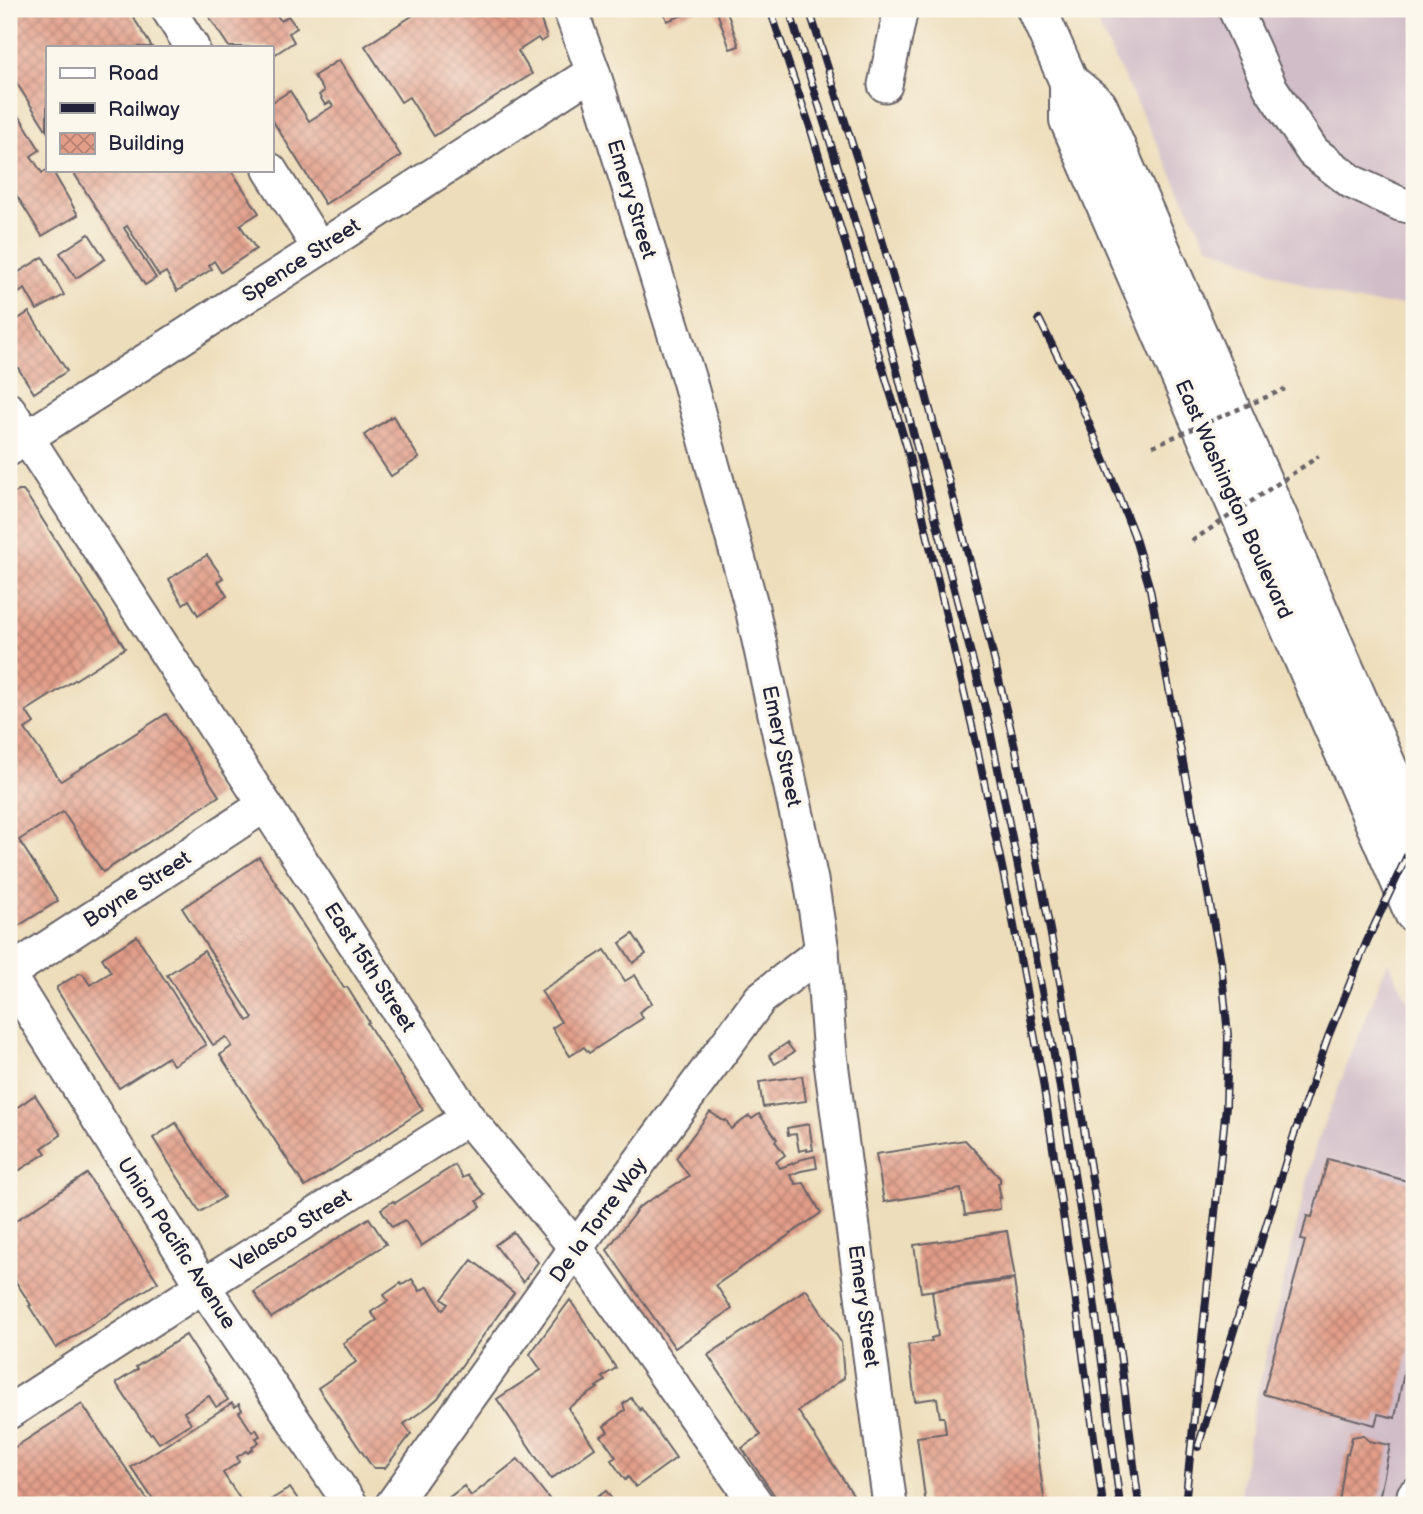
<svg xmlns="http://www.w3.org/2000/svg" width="1423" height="1514" font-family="'Balsamiq Sans',sans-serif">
<defs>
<pattern id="building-cross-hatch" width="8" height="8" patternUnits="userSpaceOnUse" patternTransform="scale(1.75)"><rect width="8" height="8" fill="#e29e89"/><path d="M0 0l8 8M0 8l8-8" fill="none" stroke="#b78071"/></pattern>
</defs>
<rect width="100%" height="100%" fill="#fbf7ec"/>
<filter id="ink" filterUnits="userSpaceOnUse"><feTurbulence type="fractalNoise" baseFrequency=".0143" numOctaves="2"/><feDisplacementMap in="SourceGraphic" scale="14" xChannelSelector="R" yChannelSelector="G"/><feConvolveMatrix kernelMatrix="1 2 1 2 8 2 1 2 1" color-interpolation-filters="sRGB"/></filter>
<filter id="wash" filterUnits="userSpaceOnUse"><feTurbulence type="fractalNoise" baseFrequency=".00686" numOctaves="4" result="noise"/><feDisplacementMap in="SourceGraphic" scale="28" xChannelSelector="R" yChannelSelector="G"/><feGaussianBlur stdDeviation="1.57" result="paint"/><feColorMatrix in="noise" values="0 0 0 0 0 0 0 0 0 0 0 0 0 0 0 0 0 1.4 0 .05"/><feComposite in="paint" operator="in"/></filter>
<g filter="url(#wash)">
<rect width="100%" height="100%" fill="#edddba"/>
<g fill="#d1bdc8">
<polygon points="1090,9 1414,9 1414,304 1383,304 1353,301 1301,284 1207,245"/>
<polygon points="1388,961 1414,1012 1414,1505 1243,1505 1241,1486 1254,1407 1316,1144"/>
</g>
<g id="blocks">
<g fill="url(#building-cross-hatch)">
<polygon points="9,9 128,9 152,47 47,47 47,131 9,71"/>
<polygon points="204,9 284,9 276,14 281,21 288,16 297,28 289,33 294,42 271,57 271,47 229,47"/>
<polygon points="423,9 537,9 547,38 541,42 538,38 518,51 532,74 434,136 409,97 401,102 365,46"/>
<polygon points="663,9 700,9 667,21"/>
<polygon points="726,9 739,46 730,49 717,12"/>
<polygon points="339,60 401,156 325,204 271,118 271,103 290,91 309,121 333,106 330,102 325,105 319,95 324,91 314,76"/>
<polygon points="20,117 40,150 31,156 42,173 47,170 52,170 78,215 42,236 15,193 9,197 13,204 9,207 9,124"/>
<polygon points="72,170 231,170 259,213 240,225 256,249 221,272 214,261 209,265 212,269 177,291 166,272 159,276 127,226 124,228 156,278 145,285"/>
<polygon points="89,234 105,259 76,278 60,253"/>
<polygon points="43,257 64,295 37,310 25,289 9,299 9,278"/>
<polygon points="29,312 67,371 34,393 9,354 9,325"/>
<polygon points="393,416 419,458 391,476 364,435"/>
<polygon points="19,491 23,491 28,497 125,648 26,711 34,723 25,729 61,781 166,714 219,796 103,872 63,812 19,840 58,901 18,926 9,911 9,495"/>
<polygon points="207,555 223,578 218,581 227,596 198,615 189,600 183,604 172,586 173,586 169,579"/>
<polygon points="259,857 344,988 347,987 369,1022 367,1023 423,1110 305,1187 220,1055 232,1046 226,1037 213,1045 167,975 204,951 248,1021 253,1018 182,908"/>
<polygon points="633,934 646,954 633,963 620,943"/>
<polygon points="137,936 206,1045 173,1065 168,1057 119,1088 57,990 57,987 80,973 83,974 90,985 111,972 102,958"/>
<polygon points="605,950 625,981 635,975 652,1003 639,1012 643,1018 589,1053 584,1047 570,1056 552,1028 561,1022 541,991"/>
<polygon points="787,1043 794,1052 775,1064 769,1055"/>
<polygon points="802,1076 806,1101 763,1107 759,1082"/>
<polygon points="35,1095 61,1135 42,1148 46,1153 9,1177 9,1113"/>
<polygon points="710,1112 724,1121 726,1120 731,1129 749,1116 752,1119 759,1114 777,1139 775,1141 785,1155 776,1162 780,1168 799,1161 799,1160 815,1156 817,1168 801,1171 790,1175 796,1184 804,1183 821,1213 716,1285 732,1309 675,1348 607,1250 639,1207 689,1176 676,1158"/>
<polygon points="176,1123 224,1197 200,1212 153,1138"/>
<polygon points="809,1124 813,1150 807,1151 807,1149 799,1151 796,1134 788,1135 787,1128"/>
<polygon points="965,1140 1000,1178 1000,1183 998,1183 1001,1198 999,1198 1000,1209 965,1215 961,1189 884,1202 876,1154"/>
<polygon points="1328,1159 1414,1183 1414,1321 1395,1418 1378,1414 1375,1425 1263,1394 1305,1241 1301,1240 1307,1216 1312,1217"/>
<polygon points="455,1165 463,1178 468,1175 485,1195 477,1201 481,1207 421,1246 405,1220 392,1227 381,1209 393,1201 395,1203"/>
<polygon points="87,1174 158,1282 56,1348 29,1306 31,1305 12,1276 9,1278 9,1225"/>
<polygon points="369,1218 386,1244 271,1318 254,1292"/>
<polygon points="1007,1231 1015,1278 921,1292 914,1245"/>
<polygon points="513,1232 538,1262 523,1282 495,1245"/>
<polygon points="472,1260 514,1293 438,1398 429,1406 404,1424 411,1434 385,1468 373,1468 318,1388 356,1362 343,1343 377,1320 371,1312 388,1301 384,1295 401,1283 402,1285 412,1279 420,1291 426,1287 428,1287 443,1310 448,1304 442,1299"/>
<polygon points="1014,1280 1045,1505 926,1505 917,1437 946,1433 944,1417 940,1417 937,1398 915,1401 908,1345 932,1341 931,1338 938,1336 932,1291"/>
<polygon points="806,1289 841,1342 844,1378 798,1411 860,1505 781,1505 742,1448 761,1435 708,1355"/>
<polygon points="570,1300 616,1368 602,1377 605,1381 596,1387 598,1388 568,1408 595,1448 551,1479 497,1399 541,1370 530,1354"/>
<polygon points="186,1335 228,1400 216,1407 209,1396 184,1412 191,1423 159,1443 152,1433 150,1434 116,1383 138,1369 136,1367"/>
<polygon points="631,1398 640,1410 641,1408 676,1458 636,1487 628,1477 625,1480 611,1460 616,1457 601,1436 608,1432 604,1426 619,1415 619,1414 625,1410 623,1404"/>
<polygon points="232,1403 235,1407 239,1404 242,1410 239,1412 252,1432 256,1429 260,1436 256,1438 259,1442 252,1447 253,1449 248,1453 246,1451 237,1457 239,1462 223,1473 244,1505 157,1505 131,1467"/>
<polygon points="82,1404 151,1505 9,1505 9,1451"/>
<polygon points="1363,1435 1369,1441 1390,1445 1378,1505 1341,1505 1339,1503 1346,1454 1348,1454 1352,1437"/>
<polygon points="518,1459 554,1505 445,1505 443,1502 464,1486 471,1496"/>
<polygon points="290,1488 302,1505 262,1505"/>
<polygon points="606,1491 616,1505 601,1505 596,1498"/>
</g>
</g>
</g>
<g filter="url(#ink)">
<use href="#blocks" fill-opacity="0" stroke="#696367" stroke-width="2"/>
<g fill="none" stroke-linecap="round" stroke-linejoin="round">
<defs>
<g id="minor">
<polyline points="168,9 192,47"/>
<polyline points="570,9 593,72 689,380 752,608 811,880 822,951 830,1055 890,1505"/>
<polyline points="1235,9 1270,87 1313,152 1352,182 1400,204 1414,207"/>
<polyline points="885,85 901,9"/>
<polyline points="270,170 319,248"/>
<polyline points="9,410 468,1118 576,1248 757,1505"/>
<polyline points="9,449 593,72"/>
<polyline points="9,973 265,805"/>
<polyline points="9,976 203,1286 351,1505"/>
<polyline points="9,1412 203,1286 468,1118"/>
<polyline points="392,1505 576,1248 760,999 822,951"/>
<polyline points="1413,1505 1414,1495"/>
</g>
<g id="major">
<polyline points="1037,9 1069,82 1069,120 1414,913"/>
<polyline points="1069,82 1098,106 1414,828"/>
</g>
</defs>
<use href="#minor" stroke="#696367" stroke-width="37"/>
<use href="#major" stroke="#696367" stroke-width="42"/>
<use href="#minor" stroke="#fff" stroke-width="33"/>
<use href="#major" stroke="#fff" stroke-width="38"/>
<defs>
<g id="rail">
<polyline points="770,9 810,127 907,448 976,743 1011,910 1042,1076 1074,1287 1103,1505"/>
<polyline points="789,9 875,287 987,715 1025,901 1058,1076 1092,1284 1120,1505"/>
<polyline points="809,9 873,209 914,349 977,588 1016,751 1062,993 1120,1353 1139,1505"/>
<polyline points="1039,319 1077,395 1108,469 1134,535 1150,589 1221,962 1228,1036 1226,1106 1185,1505"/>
<polyline points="1198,1447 1293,1138 1328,1037 1367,941 1414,841"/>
</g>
</defs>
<use href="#rail" stroke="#22223b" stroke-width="8"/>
<use href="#rail" stroke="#fbf7ec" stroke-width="5" stroke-dasharray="16" stroke-linecap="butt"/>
<g stroke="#696367" stroke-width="4.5" stroke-dasharray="5 5" stroke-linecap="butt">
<polyline points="1153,446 1285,389"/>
<polyline points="1192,541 1319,456"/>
</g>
</g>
</g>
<g text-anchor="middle" stroke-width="7" stroke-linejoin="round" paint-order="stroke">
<g font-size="21" fill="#22223b" stroke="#fbf7ec">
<text transform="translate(632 199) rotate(73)" y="7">Emery Street</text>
<text transform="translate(301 260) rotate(-33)" y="7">Spence Street</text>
<text transform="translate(1234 499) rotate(66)" y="7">East Washington Boulevard</text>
<text transform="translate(782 746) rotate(78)" y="7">Emery Street</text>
<text transform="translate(137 889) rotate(-33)" y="7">Boyne Street</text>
<text transform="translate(370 967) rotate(57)" y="7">East 15th Street</text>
<text transform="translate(598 1220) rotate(-54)" y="7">De la Torre Way</text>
<text transform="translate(291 1230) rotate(-32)" y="7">Velasco Street</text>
<text transform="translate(177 1243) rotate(57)" y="7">Union Pacific Avenue</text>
<text transform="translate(864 1306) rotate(82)" y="7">Emery Street</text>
</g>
</g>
<rect width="1423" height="1514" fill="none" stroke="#fbf7ec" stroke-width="35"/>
<rect x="46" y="46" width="228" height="126" fill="#fbf7ec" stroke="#a4a2a5" stroke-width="2"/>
<rect x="60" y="68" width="35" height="10" fill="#ffffff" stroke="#a4a2a5" stroke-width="2"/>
<text x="108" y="80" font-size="21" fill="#22223b">Road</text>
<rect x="60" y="103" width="35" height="10" fill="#22223b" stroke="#a4a2a5" stroke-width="2"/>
<text x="108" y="116" font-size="21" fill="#22223b">Railway</text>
<rect x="60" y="133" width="35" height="21" fill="url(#building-cross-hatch)" stroke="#a4a2a5" stroke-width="2"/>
<text x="108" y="150" font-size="21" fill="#22223b">Building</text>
</svg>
